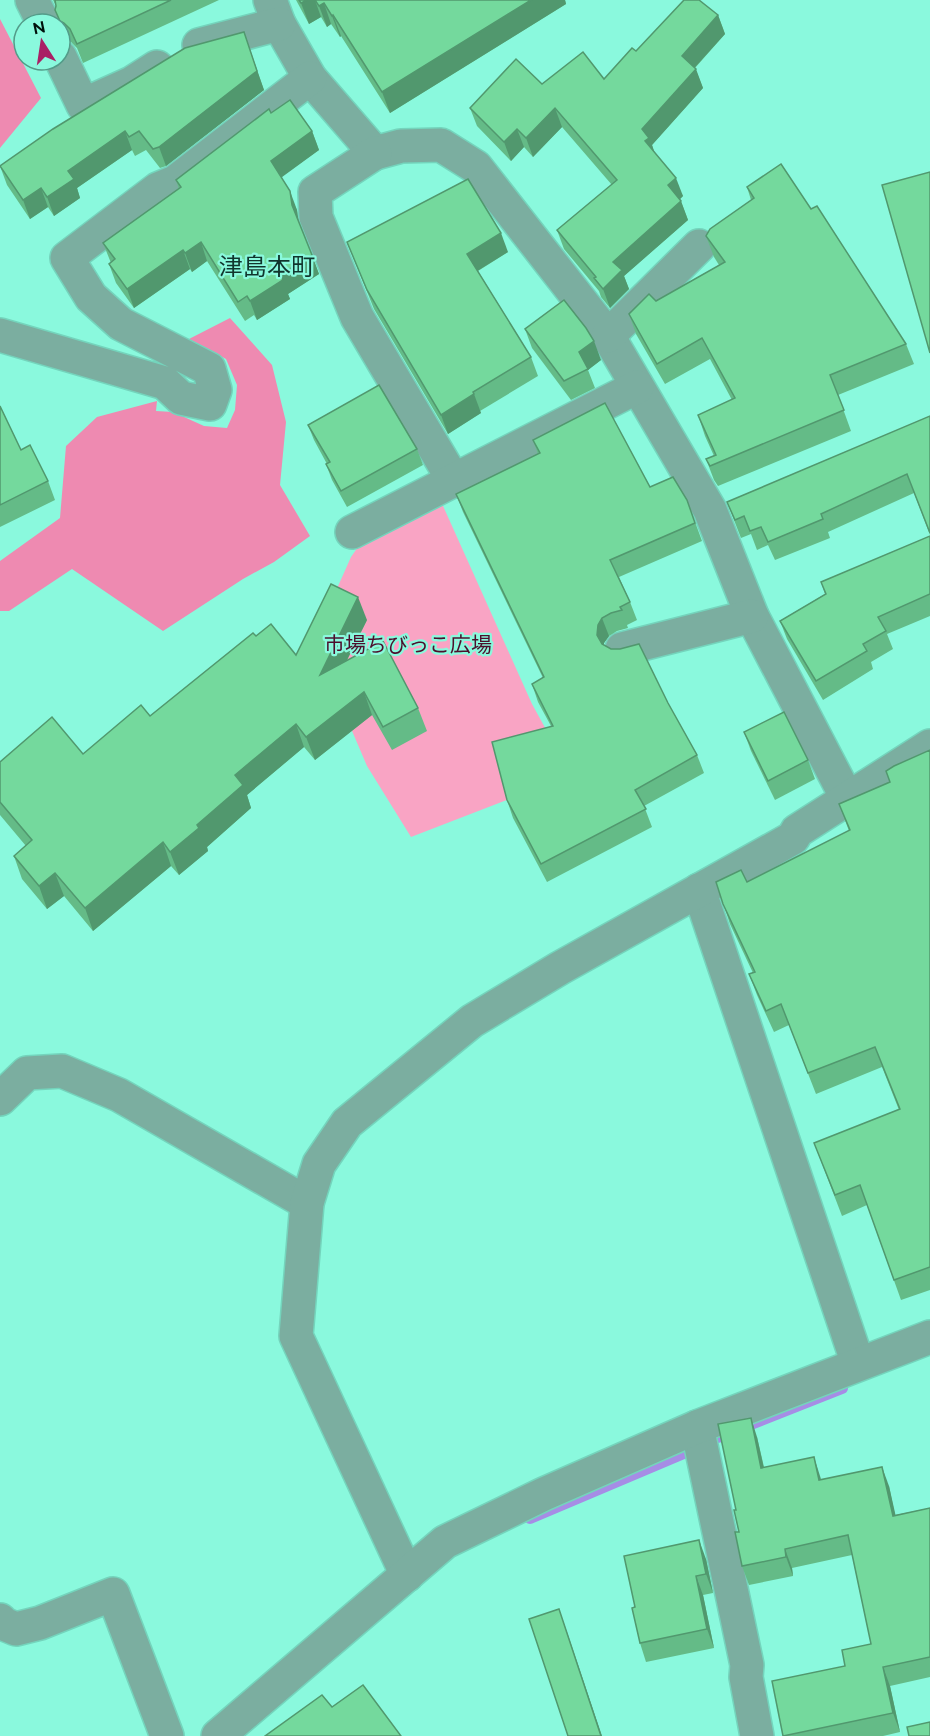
<svg xmlns="http://www.w3.org/2000/svg" width="930" height="1736" font-family="Raleway,'Noto Sans JP',sans-serif">
<rect width="100%" height="100%" fill="#8af9dd"/>
<polygon fill="#f9a4c4" points="439,497 532,704 571,775 411,837 367,766 338,698 307,656 351,557 365,537"/>
<g fill="#ee8ab1">
<polygon points="0,19 41,98 0,148"/>
<polygon points="230,318 272,365 286,422 280,485 310,536 274,562 243,579 163,631 72,569 9,611 0,611 0,561 60,518 66,446 97,417 157,401 156,411 173,412 204,426 227,428 235,410 237,385 226,359 189,339"/>
</g>
<g fill="none" stroke-linecap="round" stroke-linejoin="round">
<g stroke="#a68de5" stroke-width="12">
<polyline points="718,1437 842,1388"/>
<polyline points="530,1518 686,1452"/>
</g>
<defs>
<g id="street">
<polyline points="32,0 44,24"/>
<polyline points="270,0 279,24 310,78 375,153 401,146 441,145 476,167 608,336 710,510 752,616 847,798"/>
<polyline points="199,45 279,24"/>
<polyline points="60,57 83,105 132,83 157,67"/>
<polyline points="375,153 315,192 316,217 357,317 454,481"/>
<polyline points="0,335 165,383 181,398 210,404 215,390 209,369 121,324 91,297 67,258 158,189 175,182 310,78"/>
<polyline points="608,336 699,246"/>
<polyline points="352,532 637,387"/>
<polyline points="622,649 752,616"/>
<polyline points="699,890 858,1364"/>
<polyline points="0,1099 27,1073 62,1071 119,1095 307,1203"/>
<polyline points="697,1427 747,1665 746,1677 757,1736"/>
<polyline points="407,1575 296,1336 307,1203 319,1164 347,1123 472,1021 560,968 793,838 797,831 930,746"/>
<polyline points="0,1620 4,1624 16,1629 40,1623 113,1594 167,1736"/>
<polyline points="218,1736 445,1542 544,1494 697,1427 930,1337"/>
</g>
</defs>
<use href="#street" stroke="#74d4bc" stroke-width="36"/>
<use href="#street" stroke="#7baea0" stroke-width="33"/>
</g>
<g fill="#64bb87">
<polygon points="53,0 219,0 83,63 77,48 71,42 66,40 55,10 56,6"/>
<polygon points="296,0 565,0 566,4 390,113 341,36 340,37 331,24 327,27 321,17 309,24"/>
<polygon points="718,15 725,34 695,68 703,88 652,145 655,154 683,196 680,199 688,220 624,276 629,289 610,308 601,297 599,291 564,249 557,230 612,185 562,127 533,157 524,147 511,161 477,126 470,108 542,84 604,79 636,51"/>
<polygon points="250,51 264,90 166,166 160,168 146,150 135,156 132,150 77,188 80,198 54,216 48,207 30,219 7,185 0,166"/>
<polygon points="271,113 312,131 319,150 281,177 297,210 298,221 319,274 288,294 290,299 257,320 254,315 245,321 207,261 192,272 190,269 134,308 116,283 109,264 111,263 103,243 179,189 176,180"/>
<polygon points="747,187 811,209 906,344 914,364 838,395 851,431 718,486 714,480 706,459 714,456 705,436 698,415 732,400 710,359 665,384 636,334 629,314 656,301 719,265 714,257 706,236 751,200"/>
<polygon points="347,242 508,252 478,271 531,357 538,376 480,411 481,413 448,434 374,309"/>
<polygon points="525,329 601,360 588,370 595,388 571,400 532,348"/>
<polygon points="0,406 21,450 48,481 55,500 0,527"/>
<polygon points="930,416 930,535 914,493 828,532 830,538 775,560 768,545 757,550 751,534 741,538 727,502"/>
<polygon points="308,425 417,449 423,465 347,507 332,480 326,464 327,464 314,440"/>
<polygon points="533,440 650,487 687,500 702,541 619,577 630,602 637,620 627,625 628,628 617,631 609,636 604,643 604,645 668,703 697,755 704,773 644,806 652,827 547,882 513,818 507,800 551,726 538,702 532,684 543,678 463,512 456,494 538,454"/>
<polygon points="930,536 930,616 887,634 893,649 871,662 873,669 823,700 787,639 780,621 825,594 821,582"/>
<polygon points="367,620 347,660 418,708 427,731 392,750 372,715 315,760 304,747 247,795 251,808 207,847 208,851 179,875 171,866 93,931 64,896 47,909 22,879 14,856 26,846 0,815 0,762 83,754 150,716 256,636 296,655"/>
<polygon points="744,732 808,760 815,779 775,800 751,751"/>
<polygon points="930,750 930,1290 901,1300 867,1205 842,1216 814,1143 899,1110 882,1067 816,1094 789,1025 774,1032 757,995 749,974 753,973 730,924 716,882 747,882 849,831 839,804 890,782"/>
<polygon points="757,1437 764,1467 820,1476 821,1480 889,1486 895,1515 930,1508 930,1677 890,1686 900,1732 883,1736 783,1736 845,1666 871,1644 852,1555 792,1568 793,1576 749,1585 742,1566 736,1510"/>
<polygon points="706,1559 713,1593 703,1595 714,1648 646,1662 640,1643 635,1607"/>
</g>
<g fill="#51986e">
<polygon points="307,0 315,0 321,17 309,24 301,3"/>
<polygon points="531,0 565,0 566,4 390,113 382,92"/>
<polygon points="324,3 331,24 327,27 319,6"/>
<polygon points="333,15 341,36 340,37 332,16"/>
<polygon points="718,15 725,34 688,75 682,56"/>
<polygon points="244,32 264,90 166,166 159,147"/>
<polygon points="696,69 703,88 652,145 656,157 645,141 642,129"/>
<polygon points="555,108 562,127 533,157 526,138"/>
<polygon points="517,129 524,147 511,161 504,142"/>
<polygon points="125,131 132,150 77,188 80,198 54,216 47,197 68,171"/>
<polygon points="312,131 319,150 278,180 271,161"/>
<polygon points="676,178 683,196 675,204 668,185"/>
<polygon points="41,188 48,207 30,219 23,200"/>
<polygon points="290,191 297,210 299,224 292,205"/>
<polygon points="681,201 688,220 624,276 629,289 610,308 603,289 613,262"/>
<polygon points="501,233 508,252 474,273 467,254"/>
<polygon points="201,242 207,261 192,272 185,253"/>
<polygon points="183,250 190,269 134,308 127,289"/>
<polygon points="312,255 319,274 288,294 290,299 257,320 250,301 280,275"/>
<polygon points="594,341 601,360 588,370 579,352"/>
<polygon points="474,394 481,413 448,434 441,415"/>
<polygon points="358,597 367,620 328,698 320,675"/>
<polygon points="602,618 609,636 604,643 604,653 597,635 598,625"/>
<polygon points="364,692 372,715 315,760 306,737"/>
<polygon points="296,724 304,747 247,795 251,808 207,847 208,851 179,875 170,852 197,825 235,775"/>
<polygon points="163,842 171,866 93,931 85,908"/>
<polygon points="55,873 64,896 47,909 39,886"/>
<polygon points="751,1418 757,1437 768,1487 761,1468"/>
<polygon points="814,1457 820,1476 825,1499 819,1480"/>
<polygon points="882,1467 889,1486 900,1535 893,1516"/>
<polygon points="699,1540 706,1559 713,1593 706,1574"/>
<polygon points="785,1549 792,1568 793,1576 786,1557"/>
<polygon points="696,1576 703,1595 714,1648 707,1629"/>
<polygon points="559,1609 568,1635 602,1736 601,1736"/>
<polygon points="883,1667 890,1686 900,1732 893,1713"/>
</g>
<g fill="#74d99d" stroke="#51986e" stroke-width="1.5">
<polygon points="55,0 171,0 77,44 70,29 64,23 60,21 55,10 56,6"/>
<polygon points="299,0 307,0 301,3"/>
<polygon points="315,0 531,0 382,92 333,15 332,16 324,3 319,6"/>
<polygon points="684,0 699,0 718,15 682,56 696,69 642,129 649,138 645,141 676,178 668,185 681,201 613,262 622,270 603,289 594,278 596,277 557,230 617,180 555,108 526,138 517,129 504,142 470,108 516,59 542,84 583,52 604,79 632,48 636,51"/>
<polygon points="244,32 257,71 159,147 153,149 139,131 129,137 125,131 68,171 74,179 47,197 41,188 23,200 0,166 53,129 185,48"/>
<polygon points="290,100 312,131 271,161 290,191 292,205 312,255 280,275 283,280 250,301 247,296 238,302 201,242 185,253 183,250 127,289 109,264 115,259 103,243 181,187 176,180 269,109 271,113"/>
<polygon points="781,164 811,209 817,206 906,344 830,375 844,410 710,466 706,459 716,455 698,415 735,398 702,338 657,364 629,314 649,294 656,301 725,262 706,236 710,229 754,198 747,187"/>
<polygon points="930,172 930,353 882,185"/>
<polygon points="468,179 501,233 467,254 531,357 473,392 474,394 441,415 367,290 347,242"/>
<polygon points="564,300 586,328 594,341 579,352 588,369 564,381 525,329"/>
<polygon points="379,385 417,449 341,491 326,464 330,462 308,425"/>
<polygon points="605,403 650,487 673,477 687,500 695,523 610,560 630,602 620,607 622,610 611,613 602,618 598,625 597,635 602,644 611,649 620,649 639,644 668,703 697,755 635,790 646,809 541,864 507,800 492,742 553,726 532,684 544,677 456,494 540,453 533,440"/>
<polygon points="0,406 21,450 30,445 48,481 0,505"/>
<polygon points="930,416 930,533 907,474 821,514 823,519 768,542 761,527 750,531 744,516 735,520 727,502"/>
<polygon points="930,536 930,594 878,617 886,631 863,644 867,651 816,681 780,621 826,594 821,582"/>
<polygon points="331,584 358,597 320,675 383,641 418,708 383,727 364,692 306,737 296,724 235,775 243,785 197,825 199,828 170,852 163,842 85,908 55,873 39,886 14,856 32,840 0,802 0,762 52,717 83,754 141,705 150,716 253,633 256,636 271,624 296,655"/>
<polygon points="784,712 808,760 768,781 744,732"/>
<polygon points="930,750 930,1267 894,1280 860,1185 835,1195 814,1143 900,1109 875,1047 808,1073 781,1004 766,1011 749,974 755,972 723,904 716,882 741,870 747,882 850,830 839,804 890,782 886,771 894,766"/>
<polygon points="751,1418 761,1468 814,1457 819,1480 882,1467 893,1516 930,1508 930,1657 883,1667 893,1713 783,1736 772,1681 845,1666 842,1650 871,1644 848,1535 785,1549 786,1557 742,1566 735,1532 739,1532 734,1510 736,1510 718,1424"/>
<polygon points="699,1540 706,1574 696,1576 707,1629 640,1643 632,1608 635,1607 624,1556"/>
<polygon points="559,1609 601,1736 568,1736 529,1619"/>
<polygon points="363,1685 401,1736 265,1736 322,1695 332,1707"/>
<polygon points="930,1722 930,1736 909,1736 907,1727"/>
</g>
<g text-anchor="middle" stroke-width="4.5" stroke-linejoin="round" paint-order="stroke">
<g font-size="21" fill="#4c0f2c" stroke="#8af9dd">
<text x="408" y="652">市場ちびっこ広場</text>
</g>
<g font-size="24" fill="#11352d" stroke="#8af9dd">
<text x="267" y="275">津島本町</text>
</g>
</g>
<g transform="translate(42 42) rotate(348)"><circle r="28" fill="#8af9dd" stroke="#539c89" stroke-width="1.5"/>
<path d="M0-4.5L10 22L0 15L-10 22Z" fill="#a92065"/>
<text y="-9" font-size="16" font-weight="bold" text-anchor="middle" fill="#00110c">N</text>
</g>
</svg>
